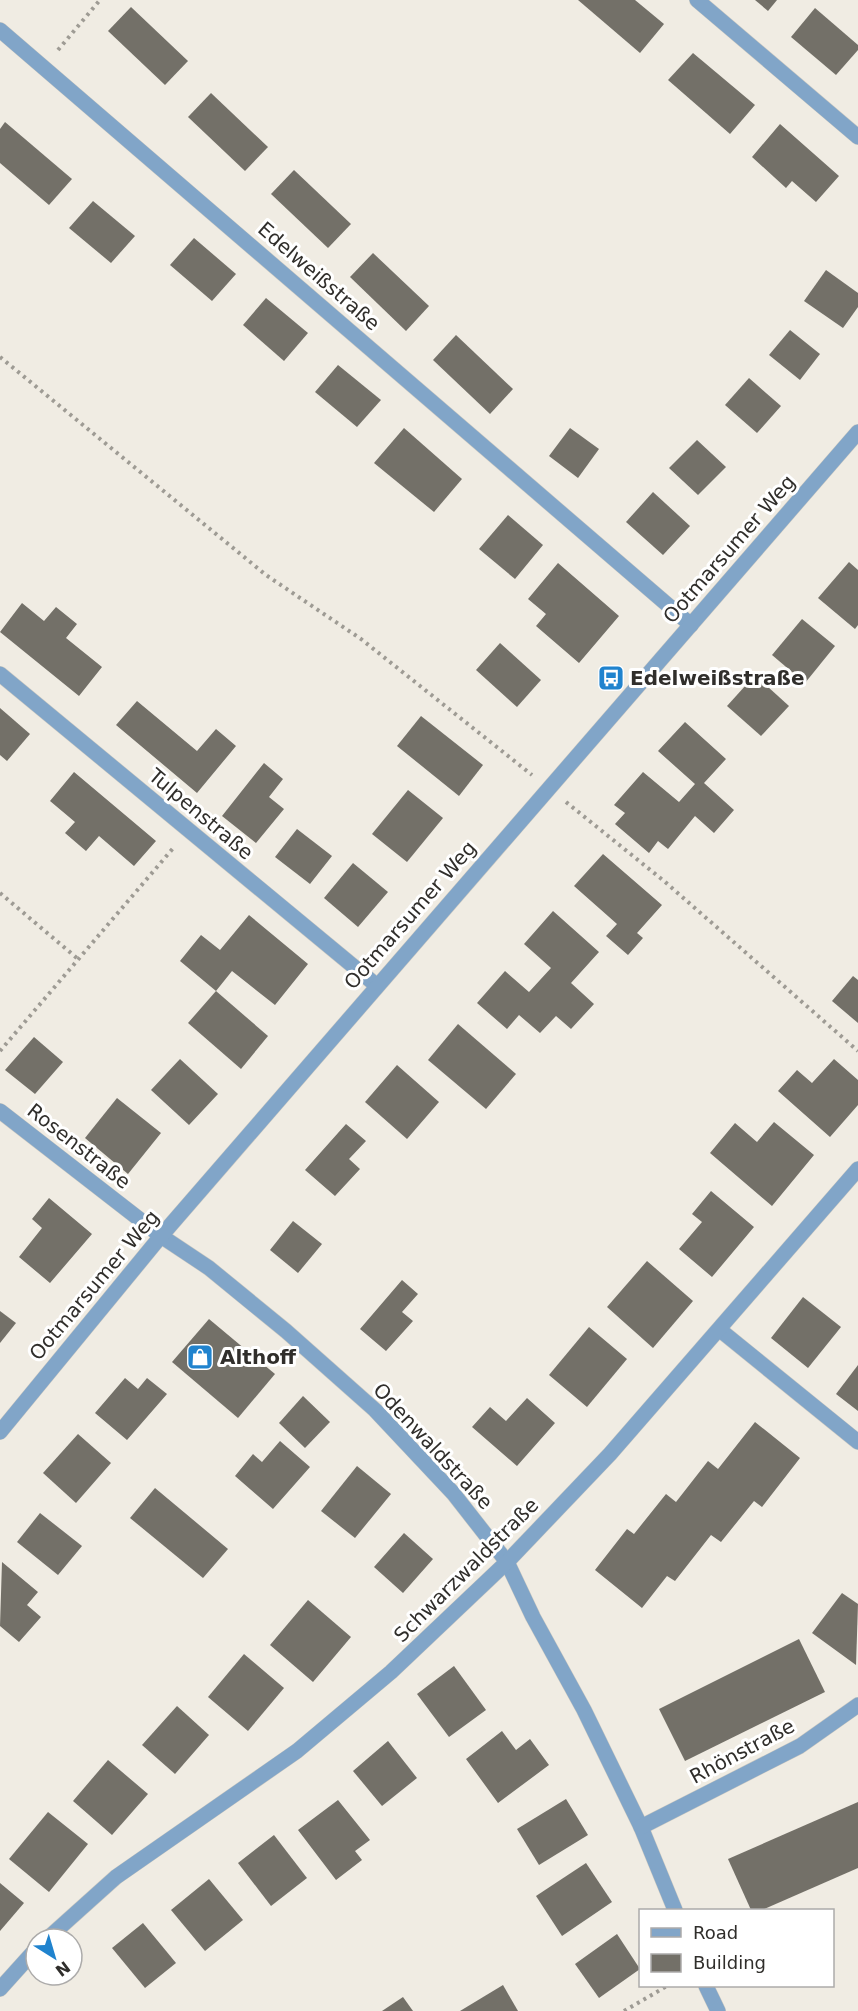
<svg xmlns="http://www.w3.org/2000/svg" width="858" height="2011" font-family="'DejaVu Sans',sans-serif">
<rect width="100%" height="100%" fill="#f0ece3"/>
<g fill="#737068">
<polygon points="578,0 635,0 664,24 640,53"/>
<polygon points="755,0 777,0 768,11"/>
<polygon points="131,7 188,61 165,85 108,31"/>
<polygon points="815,8 858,45 858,50 836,75 791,37"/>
<polygon points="693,53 755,105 730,134 668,80"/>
<polygon points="211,93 268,147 245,171 188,117"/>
<polygon points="5,122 72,179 49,205 0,163 0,129"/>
<polygon points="780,124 839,176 816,202 792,181 786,188 752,157"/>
<polygon points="294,170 351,224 328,248 271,194"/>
<polygon points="93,201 135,236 111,263 69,228"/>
<polygon points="194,238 236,274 212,301 170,265"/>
<polygon points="373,253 429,306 406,331 350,277"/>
<polygon points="826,270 858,293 858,307 843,328 804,301"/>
<polygon points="266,298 308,333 284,361 243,325"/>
<polygon points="790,330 820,354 800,380 769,355"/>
<polygon points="456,335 513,389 490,414 433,360"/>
<polygon points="338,365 381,400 357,427 315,392"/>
<polygon points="749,378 781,406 757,433 725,405"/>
<polygon points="404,428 462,479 434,512 374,463"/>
<polygon points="570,428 599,449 578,478 549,456"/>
<polygon points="697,440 726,467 698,495 669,468"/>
<polygon points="653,492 690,526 663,555 626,522"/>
<polygon points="508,515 543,545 515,579 479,549"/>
<polygon points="849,562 858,570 858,625 855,629 818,598"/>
<polygon points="558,563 619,616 579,663 536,626 546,614 528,599"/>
<polygon points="22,603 44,621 56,607 77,624 66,638 102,667 79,696 0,632"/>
<polygon points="802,619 835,646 805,683 772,655"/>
<polygon points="500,643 541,680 517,707 476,670"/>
<polygon points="755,675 789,706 761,736 727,706"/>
<polygon points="137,701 197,751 216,729 236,746 197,793 116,725"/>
<polygon points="0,708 30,734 7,761 0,755"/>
<polygon points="421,716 483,765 459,796 397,746"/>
<polygon points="685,722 726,759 704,783 734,810 714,833 695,816 668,849 658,841 649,853 615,824 625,813 614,805 643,772 679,802 695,784 658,751"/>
<polygon points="264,763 283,779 269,797 284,809 256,843 222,816"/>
<polygon points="74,772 156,841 134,866 99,836 86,851 65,833 75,822 50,801"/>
<polygon points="408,790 443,818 407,862 372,834"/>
<polygon points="297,829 332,856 310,884 275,857"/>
<polygon points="603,854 662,905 637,933 643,938 628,955 606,936 617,924 574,886"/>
<polygon points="353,863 388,892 358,927 324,898"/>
<polygon points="553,911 599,952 571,983 594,1004 571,1029 556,1016 540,1033 519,1015 507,1029 477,1003 505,971 529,992 551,968 524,944"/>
<polygon points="249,915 308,964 275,1005 232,971 216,991 180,961 201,935 220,950"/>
<polygon points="853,976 858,980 858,1023 832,1001"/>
<polygon points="216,991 268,1036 241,1069 188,1023"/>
<polygon points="458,1024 516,1074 486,1109 428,1060"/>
<polygon points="34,1037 63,1062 35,1094 5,1070"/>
<polygon points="180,1059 218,1094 189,1125 151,1090"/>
<polygon points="834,1059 858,1080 858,1105 830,1137 778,1091 797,1070 812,1083"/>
<polygon points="397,1065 439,1102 407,1139 365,1102"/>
<polygon points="117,1098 161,1133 128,1174 85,1138"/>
<polygon points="774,1122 814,1155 772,1206 710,1153 735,1123 757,1142"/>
<polygon points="346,1124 366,1141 349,1159 360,1169 335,1196 305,1170"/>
<polygon points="711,1191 754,1227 712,1277 679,1249 702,1222 692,1214"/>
<polygon points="49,1198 92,1234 50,1283 19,1257 42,1228 32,1219"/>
<polygon points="293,1221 322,1244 298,1273 270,1250"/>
<polygon points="647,1261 693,1301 653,1348 607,1307"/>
<polygon points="402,1280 418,1294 402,1312 413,1321 386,1351 360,1329"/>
<polygon points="803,1297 841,1327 808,1368 771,1338"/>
<polygon points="0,1311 16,1323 0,1343"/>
<polygon points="209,1319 275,1374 238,1418 172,1362"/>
<polygon points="589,1327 627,1359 587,1407 549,1375"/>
<polygon points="858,1365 858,1411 836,1394"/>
<polygon points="125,1378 138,1389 147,1378 167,1394 127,1440 95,1413"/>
<polygon points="303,1396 330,1422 305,1448 279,1423"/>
<polygon points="527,1398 555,1423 517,1466 472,1427 490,1407 506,1421"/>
<polygon points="755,1422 800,1458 762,1507 754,1501 721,1542 711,1535 675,1581 667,1576 642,1608 595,1570 627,1529 634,1534 666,1494 676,1502 708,1461 718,1469"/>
<polygon points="78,1434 111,1463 76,1503 43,1473"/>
<polygon points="280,1441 310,1467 273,1509 235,1476 253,1454 262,1462"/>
<polygon points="357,1466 391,1494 355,1538 321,1511"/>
<polygon points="155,1488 228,1549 203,1578 130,1518"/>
<polygon points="40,1513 82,1546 58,1575 17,1542"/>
<polygon points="404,1533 433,1559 403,1593 374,1567"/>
<polygon points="2,1562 38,1592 27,1605 41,1617 19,1642 0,1626"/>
<polygon points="842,1593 858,1604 856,1665 812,1633"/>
<polygon points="308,1600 351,1637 313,1682 270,1645"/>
<polygon points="799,1639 825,1692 685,1761 659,1709"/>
<polygon points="244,1654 284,1688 248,1731 208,1697"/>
<polygon points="454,1666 486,1710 449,1737 417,1694"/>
<polygon points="177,1706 209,1735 175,1774 142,1745"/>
<polygon points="502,1731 516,1750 530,1739 549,1765 498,1803 466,1759"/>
<polygon points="388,1741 417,1778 382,1806 353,1771"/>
<polygon points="108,1760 148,1794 112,1835 73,1801"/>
<polygon points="566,1799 588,1835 539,1865 517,1829"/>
<polygon points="338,1800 370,1840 355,1851 362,1860 336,1880 298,1830"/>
<polygon points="858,1802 858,1868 762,1910 751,1910 728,1859"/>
<polygon points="48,1812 88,1844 49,1892 9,1859"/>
<polygon points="274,1835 307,1878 271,1906 238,1863"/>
<polygon points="586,1863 612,1902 562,1936 536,1896"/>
<polygon points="209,1879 243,1920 205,1951 171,1910"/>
<polygon points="0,1883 24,1903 0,1931"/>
<polygon points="143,1923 176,1963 145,1988 112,1948"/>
<polygon points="617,1934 640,1969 599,1998 575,1964"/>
<polygon points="503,1985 518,2011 460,2011"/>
<polygon points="403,1997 413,2011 382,2011"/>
</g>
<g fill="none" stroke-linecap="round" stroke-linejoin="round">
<defs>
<g id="minor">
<polyline points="697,0 858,137"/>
<polyline points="0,30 691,625"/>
<polyline points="0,674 376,985"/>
<polyline points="0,1111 161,1236 209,1268 286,1331 375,1410 453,1493 507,1562 533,1617 584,1710 641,1827 675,1910"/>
<polyline points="720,1330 858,1442"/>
<polyline points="641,1827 800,1746 858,1705"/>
<polyline points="47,1939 116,1877 297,1751 391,1672 507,1562 610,1454 858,1169"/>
<polyline points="706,1986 718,2011"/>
<polyline points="0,1989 36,1949"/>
</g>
<polyline id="tertiary" points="0,1432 161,1236 858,432"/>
</defs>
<use href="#minor" stroke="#cdcac2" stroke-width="16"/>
<use href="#tertiary" stroke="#cdcac2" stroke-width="16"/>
<g stroke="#9e9b94" stroke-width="4" stroke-dasharray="3 4.5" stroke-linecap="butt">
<polyline points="58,50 100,0"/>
<polyline points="0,357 266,575 361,639 532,775"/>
<polyline points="566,802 664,881 858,1051"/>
<polyline points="0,893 78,959"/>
<polyline points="0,1051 175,846"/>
<polyline points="624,2011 667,1986"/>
</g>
<use href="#minor" stroke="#81a5c8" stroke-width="15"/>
<use href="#tertiary" stroke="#81a5c8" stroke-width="15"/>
</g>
<defs>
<symbol id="bus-square" viewBox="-11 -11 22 22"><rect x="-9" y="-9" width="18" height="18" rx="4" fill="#2083ce" stroke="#fff"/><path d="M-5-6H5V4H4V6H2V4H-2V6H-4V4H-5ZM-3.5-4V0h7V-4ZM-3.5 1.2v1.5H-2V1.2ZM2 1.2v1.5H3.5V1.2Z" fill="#fff"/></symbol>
<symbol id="shop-square" viewBox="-11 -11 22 22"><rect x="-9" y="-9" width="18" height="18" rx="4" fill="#2083ce" stroke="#fff"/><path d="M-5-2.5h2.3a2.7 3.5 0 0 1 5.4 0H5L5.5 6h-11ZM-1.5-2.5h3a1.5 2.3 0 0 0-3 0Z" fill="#fff"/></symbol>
</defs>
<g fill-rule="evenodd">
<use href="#bus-square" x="596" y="663" width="30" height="30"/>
<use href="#shop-square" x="185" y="1342" width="30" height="30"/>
</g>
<g text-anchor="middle" stroke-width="6" stroke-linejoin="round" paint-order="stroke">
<g font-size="20" fill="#302e2b" stroke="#fff">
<text transform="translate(319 276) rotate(41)" y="7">Edelweißstraße</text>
<text transform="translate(729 549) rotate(-49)" y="7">Ootmarsumer Weg</text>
<text transform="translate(201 814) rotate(40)" y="7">Tulpenstraße</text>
<text transform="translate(410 915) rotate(-49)" y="7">Ootmarsumer Weg</text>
<text transform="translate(79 1146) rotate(38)" y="7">Rosenstraße</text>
<text transform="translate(94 1285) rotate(-50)" y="7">Ootmarsumer Weg</text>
<text transform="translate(433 1446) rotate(47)" y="7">Odenwaldstraße</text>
<text transform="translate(466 1570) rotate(-45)" y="7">Schwarzwaldstraße</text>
<text transform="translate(742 1751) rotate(-28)" y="7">Rhönstraße</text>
</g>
<g font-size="20" font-weight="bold" fill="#302e2b" stroke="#fff" text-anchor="start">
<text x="630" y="685">Edelweißstraße</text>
<text x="220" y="1364">Althoff</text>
</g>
</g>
<rect x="639" y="1909" width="195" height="78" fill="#ffffff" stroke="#acabaa" stroke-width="1.5"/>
<rect x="651" y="1928" width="30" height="9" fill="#81a5c8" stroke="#acabaa" stroke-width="1.5"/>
<text x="693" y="1939" font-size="18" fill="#302e2b">Road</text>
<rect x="651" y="1954" width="30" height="18" fill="#737068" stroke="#acabaa" stroke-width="1.5"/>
<text x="693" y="1969" font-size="18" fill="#302e2b">Building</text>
<g transform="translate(54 1957) rotate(143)"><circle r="28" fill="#ffffff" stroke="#acabaa" stroke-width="1.5"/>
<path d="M0-4.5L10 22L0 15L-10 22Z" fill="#2083ce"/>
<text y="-9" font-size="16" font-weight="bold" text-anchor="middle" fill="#302e2b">N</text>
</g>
</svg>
